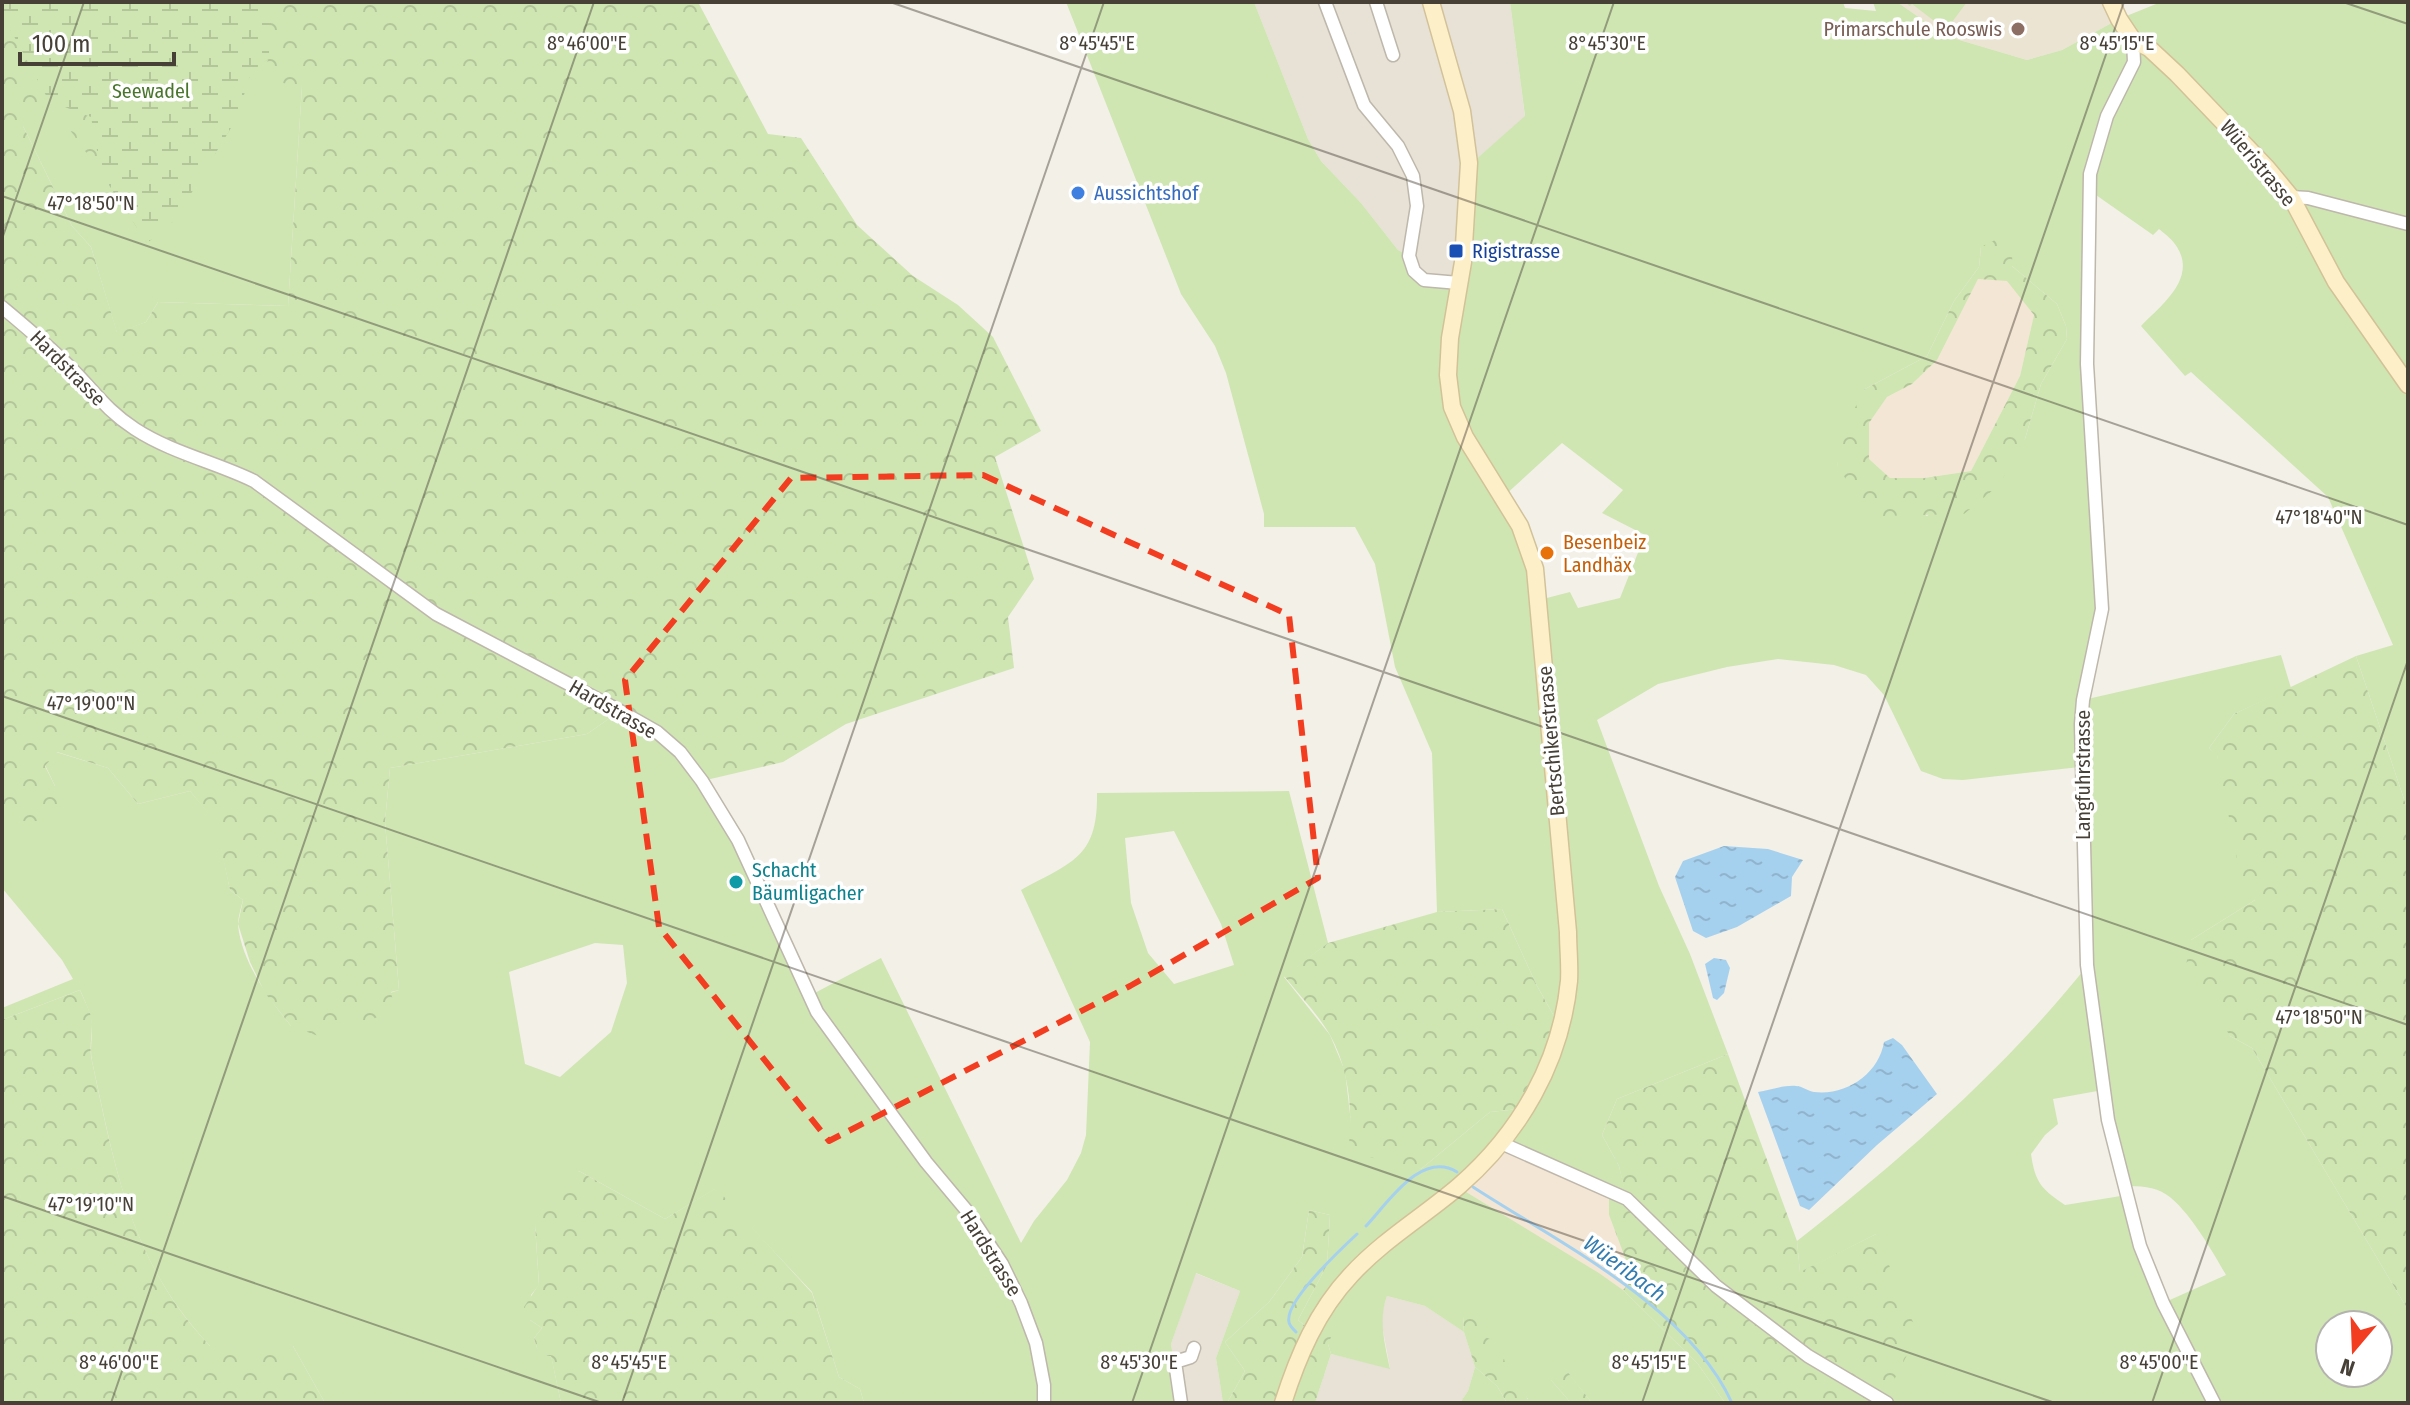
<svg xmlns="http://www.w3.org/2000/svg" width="2410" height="1405" font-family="'Fira Sans Condensed',sans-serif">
<defs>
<pattern id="forest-crowns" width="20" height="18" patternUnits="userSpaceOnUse" patternTransform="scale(2)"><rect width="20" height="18" fill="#cfe6b2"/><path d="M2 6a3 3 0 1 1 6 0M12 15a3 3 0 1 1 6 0" fill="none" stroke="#b3c69a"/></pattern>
<pattern id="wetland-marsh" width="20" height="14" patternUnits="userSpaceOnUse" patternTransform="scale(2)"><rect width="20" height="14" fill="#cfe6b2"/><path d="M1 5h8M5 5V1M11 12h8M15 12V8" fill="none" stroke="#b3c69a"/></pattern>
<pattern id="water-ripples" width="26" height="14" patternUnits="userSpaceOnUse" patternTransform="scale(2)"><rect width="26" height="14" fill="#a6d1ee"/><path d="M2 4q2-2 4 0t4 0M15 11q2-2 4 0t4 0" fill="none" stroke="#90b4cd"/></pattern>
</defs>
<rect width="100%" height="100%" fill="#f3f0e8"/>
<g fill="#e7e1d6">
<polygon points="1254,2 1510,2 1525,117 1465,169 1459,283 1424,280 1409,256 1398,250 1361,203 1321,161 1308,139"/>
<polygon points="1195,1273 1240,1291 1216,1358 1223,1403 1181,1403 1171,1344"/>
<polygon points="1387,1296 1425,1306 1464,1332 1475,1367 1468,1391 1460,1403 1315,1403 1331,1354 1390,1368 1382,1325 1382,1311"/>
</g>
<g fill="#f4e6d4">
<polygon points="1978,278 2007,280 2034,315 2020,376 1971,471 1923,478 1890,478 1869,459 1869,423 1887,397 1912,384 1937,360"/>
<polygon points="1501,1143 1609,1192 1609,1215 1633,1280 1623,1290 1599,1273 1458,1187"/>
</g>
<polygon fill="#ece4d2" points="1897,2 2111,2 2119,19 2062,50 2027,60 1946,36"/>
<g fill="#cfe6b2" fill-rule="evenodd">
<polygon points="2,2 269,2 302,86 288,306 158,302 146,322 117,333 91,247 72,226 23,126 2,14"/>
<path d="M1066 2H1254L1308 139 1321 161 1361 203 1398 250 1409 256 1414 271 1459 283 1465 169 1525 116 1510 2H1843L1845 8 1876 11 1873 2H1897L1946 36 2027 60 2062 50 2119 19 2161 2H2408V811L2356 656 2393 645 2328 497 2191 372 2185 376 2141 326C2161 305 2197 279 2177 247 2173 240 2165 234 2159 229L2153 235 2096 195H2090L2087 364 2102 609 2083 700 2281 655 2291 688 2234 714 2209 748 2217 755 2255 900 2191 940 2230 1036 2252 1048 2408 1310V1403H1882L1876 1234 1800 1273 1797 1241C1902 1159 2004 1070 2087 966L2080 767 1963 780 1943 779 1921 771 1884 695 1866 675 1834 665 1778 659 1727 667 1658 684 1597 720 1659 886 1690 954 1728 1054 1617 1099 1602 1135 1619 1166 1627 1199 1502 1143 1458 1187 1599 1273 1623 1290 1698 1364 1725 1403H1592L1563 1367 1551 1380 1571 1403H1521L1528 1399 1463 1317 1464 1332 1425 1306 1387 1296C1378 1320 1385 1344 1390 1369L1331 1354 1328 1344 1298 1320 1327 1265 1330 1215 1309 1210 1302 1257 1269 1302 1225 1342 1245 1371 1227 1403H1223L1216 1358 1240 1291 1196 1273 1171 1344 1181 1403H864L860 1389 839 1377 812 1292 715 1189 665 1219 579 1171 535 1225 539 1285 531 1295 530 1320 542 1328 534 1338 537 1348 551 1355 561 1403H325L293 1346H210C130 1261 116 1171 92 1061 89 1047 94 1032 91 1019 89 1009 84 999 80 990L2 1020V1008L73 979 62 960 2 888V821H55V786L45 765 56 752 108 768 138 804 190 791 216 822 230 890 243 900C241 908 238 918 238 925 242 963 268 997 291 1026L399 990 385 822 390 768 587 734 620 711 657 732 702 781 809 996 881 958 1021 1243 1034 1221 1067 1180 1081 1153 1086 1135 1090 1042 1021 890C1072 862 1098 858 1097 793L1289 791 1328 943 1284 977 1330 1035 1345 1071 1351 1122 1421 1169 1490 1112 1528 1108 1560 1027 1536 984 1502 909 1437 912 1432 753 1395 667 1375 564 1355 527H1264V514L1226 373 1215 346 1181 294ZM1981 247 2012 266 2057 304 2066 326 2067 339 2041 384 2025 439 1927 516 1837 465 1865 389 1927 356 1954 301 1979 267ZM1562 443 1623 490 1602 513 1645 535 1620 598 1578 608 1570 592 1539 600 1503 497ZM1174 831 1221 924 1234 965 1174 984 1148 953 1131 903 1125 838ZM595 943 623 945 627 983 611 1032 560 1077 525 1064 509 972ZM2103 1090 2125 1186C2139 1186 2154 1186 2167 1195 2188 1209 2213 1252 2226 1275L2163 1303 2127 1195 2065 1205C2041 1189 2035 1182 2031 1154L2045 1135 2058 1124 2053 1099ZM2330 1325H2378V1373H2330Z"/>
<polygon points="1904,2 1967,2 1946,30 1912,4 1910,6"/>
<polygon points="1475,1367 1497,1386 1507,1403 1460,1403 1468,1391"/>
</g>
<g fill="url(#forest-crowns)" fill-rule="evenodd">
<path d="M6 2H698L768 134 801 138 857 225 913 276 958 305 993 337 1041 431 995 457 1034 579 1008 617 1014 668 846 724 783 762 702 781 680 752 620 711 587 734 390 768 385 822 399 990 391 992 395 1011 321 1037 291 1026 265 993 250 962 238 924 243 900 230 890 215 822 190 791 138 804 108 768 57 752 45 766 55 786 69 792 75 811 55 821H2V6ZM268 59 264 80 302 86 288 306 158 302 146 322 117 332 91 247 72 226 23 126 49 101 101 173 147 243 175 220 237 118 251 72Z"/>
<path d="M2013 231 2012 266 2057 304 2066 326 2067 339 2041 384 2025 439 1999 485 1964 514 1882 516 1857 497 1837 465 1842 432 1865 389 1927 356 1954 301 1979 267 1981 247ZM1978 279 2007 281 2034 315 2020 376 1971 471 1924 478H1890L1869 459V423L1887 397 1912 384 1937 360Z"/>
<polygon points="2356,656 2408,811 2408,1310 2252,1048 2230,1036 2186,965 2191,940 2255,900 2242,885 2217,756 2209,748 2234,714"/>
<path d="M1502 909 1536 984 1560 1027 1528 1108 1490 1112 1421 1169 1357 1154 1349 1144C1353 1108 1348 1067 1330 1035 1318 1014 1299 995 1284 976L1328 943 1437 912Z"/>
<path d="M80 990C84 1000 92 1013 92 1024 92 1037 89 1048 92 1061 115 1168 131 1263 210 1346H293L325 1403H2V1020Z"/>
<polygon points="1728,1054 1797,1241 1800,1272 1876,1234 1918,1334 1882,1403 1725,1403 1698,1364 1623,1290 1633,1279 1609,1215 1609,1192 1626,1198 1619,1166 1602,1135 1617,1099"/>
<polygon points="579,1171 665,1219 716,1188 812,1293 839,1377 860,1389 864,1403 561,1403 551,1356 543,1356 537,1348 534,1338 542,1328 530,1320 524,1307 539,1284 535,1225 538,1193"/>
<polygon points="1309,1210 1330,1215 1327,1265 1298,1320 1311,1331 1331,1298 1345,1305 1328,1344 1331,1354 1315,1403 1227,1403 1245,1371 1225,1342 1269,1302 1302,1257"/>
<polygon points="1463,1316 1477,1317 1478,1334 1490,1339 1495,1355 1504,1359 1508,1373 1519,1380 1528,1400 1521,1403 1507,1403 1497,1386 1475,1367 1464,1332"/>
<polygon points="1563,1366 1592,1403 1571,1403 1550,1379"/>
</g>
<polygon fill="url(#wetland-marsh)" points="6,2 269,2 269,58 251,72 237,118 175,220 147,243 101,173 91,117 49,101 2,14 2,6"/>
<g fill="url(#water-ripples)">
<polygon points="1724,846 1768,849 1803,860 1792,877 1791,896 1737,927 1706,938 1693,931 1675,877 1683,861"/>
<polygon points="1714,958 1726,960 1730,968 1724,993 1717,1000 1713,998 1705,964"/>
<path d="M1893 1038 1902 1045 1937 1094 1877 1145 1809 1210 1800 1206 1758 1092C1770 1090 1784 1085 1796 1086 1802 1086 1808 1091 1814 1092 1847 1096 1879 1073 1884 1042Z"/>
</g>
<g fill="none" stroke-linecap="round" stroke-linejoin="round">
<g stroke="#a6d1ee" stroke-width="3">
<path d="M1473 1187C1559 1243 1688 1306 1732 1403"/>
<path d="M1366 1226C1388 1203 1421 1150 1457 1172"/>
<path d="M1296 1332C1294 1330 1289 1325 1289 1322 1284 1302 1342 1248 1357 1234"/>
</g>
<defs>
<g id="street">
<polyline points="1325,2 1364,105 1398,146 1413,176 1417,206 1409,256 1414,271 1424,280 1459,283"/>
<polyline points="1376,2 1393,55"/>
<polyline points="2133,40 2134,62 2107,116 2090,174 2087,364 2102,609 2083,700 2081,724 2087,965 2108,1120 2140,1246 2163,1303 2214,1403"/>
<polyline points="2291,197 2308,198 2408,224"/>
<path d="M2 307C26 327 50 347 72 369 95 392 106 410 135 429 172 453 215 462 254 481L436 614 620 711 657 732 680 752 702 781 738 840 817 1012 926 1162 967 1211 1002 1264 1021 1303 1036 1343 1044 1385V1403"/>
<polyline points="1501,1143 1627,1199 1716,1286 1808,1356 1887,1403"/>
<polyline points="1181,1403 1175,1362 1191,1357 1194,1348"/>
</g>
<g id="secondary">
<polyline points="2111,2 2119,19 2133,40 2149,48 2177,74 2267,168 2291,197 2336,282 2408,385"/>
<path d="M1283 1403C1298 1356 1317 1311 1351 1275 1383 1240 1424 1216 1459 1186 1520 1133 1561 1062 1569 981 1570 965 1568 948 1568 932L1535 569 1520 526 1465 437 1452 407 1448 375 1450 338 1463 262 1469 163 1462 111 1431 2"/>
</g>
</defs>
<use href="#street" stroke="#beb7ab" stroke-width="15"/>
<use href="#secondary" stroke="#d2c299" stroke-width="19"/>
<use href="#street" stroke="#fff" stroke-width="12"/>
<use href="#secondary" stroke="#fdefc8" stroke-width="16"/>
</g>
<path fill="none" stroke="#f23d20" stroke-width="6" stroke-dasharray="16 10" stroke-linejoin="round" d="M983 475 1289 615 1318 878 1130 986 829 1141 659 927 625 680 791 478Z"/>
<path fill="none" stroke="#464037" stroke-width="2" stroke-opacity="0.45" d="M890 2 2408 525M2343 2 2408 24M2 196 2408 1025M2 239 84 2M2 696 2055 1403M2 1196 602 1403M111 1403 594 2M622 1403 1104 2M1132 1403 1614 2M1642 1403 2124 2M2152 1403 2408 660"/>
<circle fill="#8d6e63" stroke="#fff" stroke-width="3" cx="2018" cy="29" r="8"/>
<circle fill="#3f7fe0" stroke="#fff" stroke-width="3" cx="1078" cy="193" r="8"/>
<rect fill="#1a4fb4" stroke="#fff" stroke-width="3" x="1448" y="243" width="16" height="16" rx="4"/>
<circle fill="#e8710a" stroke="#fff" stroke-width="3" cx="1547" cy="553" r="8"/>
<circle fill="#0f9aa8" stroke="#fff" stroke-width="3" cx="736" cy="882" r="8"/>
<g text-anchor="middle" stroke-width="7" stroke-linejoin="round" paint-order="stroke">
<g font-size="20" fill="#785e54" stroke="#fff" text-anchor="end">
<text x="2002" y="36">Primarschule Rooswis</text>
</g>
<g font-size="20" fill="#49762c" stroke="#fff">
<text x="151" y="98">Seewadel</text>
</g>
<g font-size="20" fill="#464037" stroke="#fff">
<text transform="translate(2258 163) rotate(50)" y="7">Wüeristrasse</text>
<text transform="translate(68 368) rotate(45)" y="7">Hardstrasse</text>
<text transform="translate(613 709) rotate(30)" y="7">Hardstrasse</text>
<text transform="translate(1551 741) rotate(-95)" y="7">Bertschikerstrasse</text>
<text transform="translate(2083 775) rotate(-90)" y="7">Langfuhrstrasse</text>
<text transform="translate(991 1253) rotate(58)" y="7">Hardstrasse</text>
</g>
<g font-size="20" fill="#366cbe" stroke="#fff" text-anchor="start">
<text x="1094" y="200">Aussichtshof</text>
</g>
<g font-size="20" fill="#164399" stroke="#fff" text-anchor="start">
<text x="1472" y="258">Rigistrasse</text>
</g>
<g font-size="20" fill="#c56008" stroke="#fff" text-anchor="start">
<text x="1563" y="549">Besenbeiz<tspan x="1563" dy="23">Landhäx</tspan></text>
</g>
<g font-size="20" fill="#0d838f" stroke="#fff" text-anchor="start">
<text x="752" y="877">Schacht<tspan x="752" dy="23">Bäumligacher</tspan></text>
</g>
<g font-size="22" font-style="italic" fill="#337caf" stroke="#fff">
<text transform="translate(1625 1268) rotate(36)" y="8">Wüeribach</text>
</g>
</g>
<g font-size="20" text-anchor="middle" fill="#464037" stroke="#fff" stroke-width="7" stroke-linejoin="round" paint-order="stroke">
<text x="587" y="50">8°46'00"E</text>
<text x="1097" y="50">8°45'45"E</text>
<text x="1607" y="50">8°45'30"E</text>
<text x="2117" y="50">8°45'15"E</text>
<text x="91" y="210">47°18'50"N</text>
<text x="2319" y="524">47°18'40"N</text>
<text x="91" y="710">47°19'00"N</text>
<text x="2319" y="1024">47°18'50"N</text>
<text x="91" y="1211">47°19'10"N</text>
<text x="119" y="1369">8°46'00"E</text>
<text x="629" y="1369">8°45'45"E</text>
<text x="1139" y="1369">8°45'30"E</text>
<text x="1649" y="1369">8°45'15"E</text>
<text x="2159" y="1369">8°45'00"E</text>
</g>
<rect width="2410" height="1405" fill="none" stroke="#464037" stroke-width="8"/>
<g transform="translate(2354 1349) rotate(199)"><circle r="38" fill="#ffffff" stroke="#b5b3af" stroke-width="2"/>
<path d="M0-6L14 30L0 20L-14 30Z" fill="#f23d20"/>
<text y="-12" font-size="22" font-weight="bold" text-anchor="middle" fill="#464037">N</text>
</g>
<path d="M20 52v12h154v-12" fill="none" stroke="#464037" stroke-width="4"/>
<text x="32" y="52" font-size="24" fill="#464037" stroke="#ffffff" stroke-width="6" paint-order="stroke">100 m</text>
</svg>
